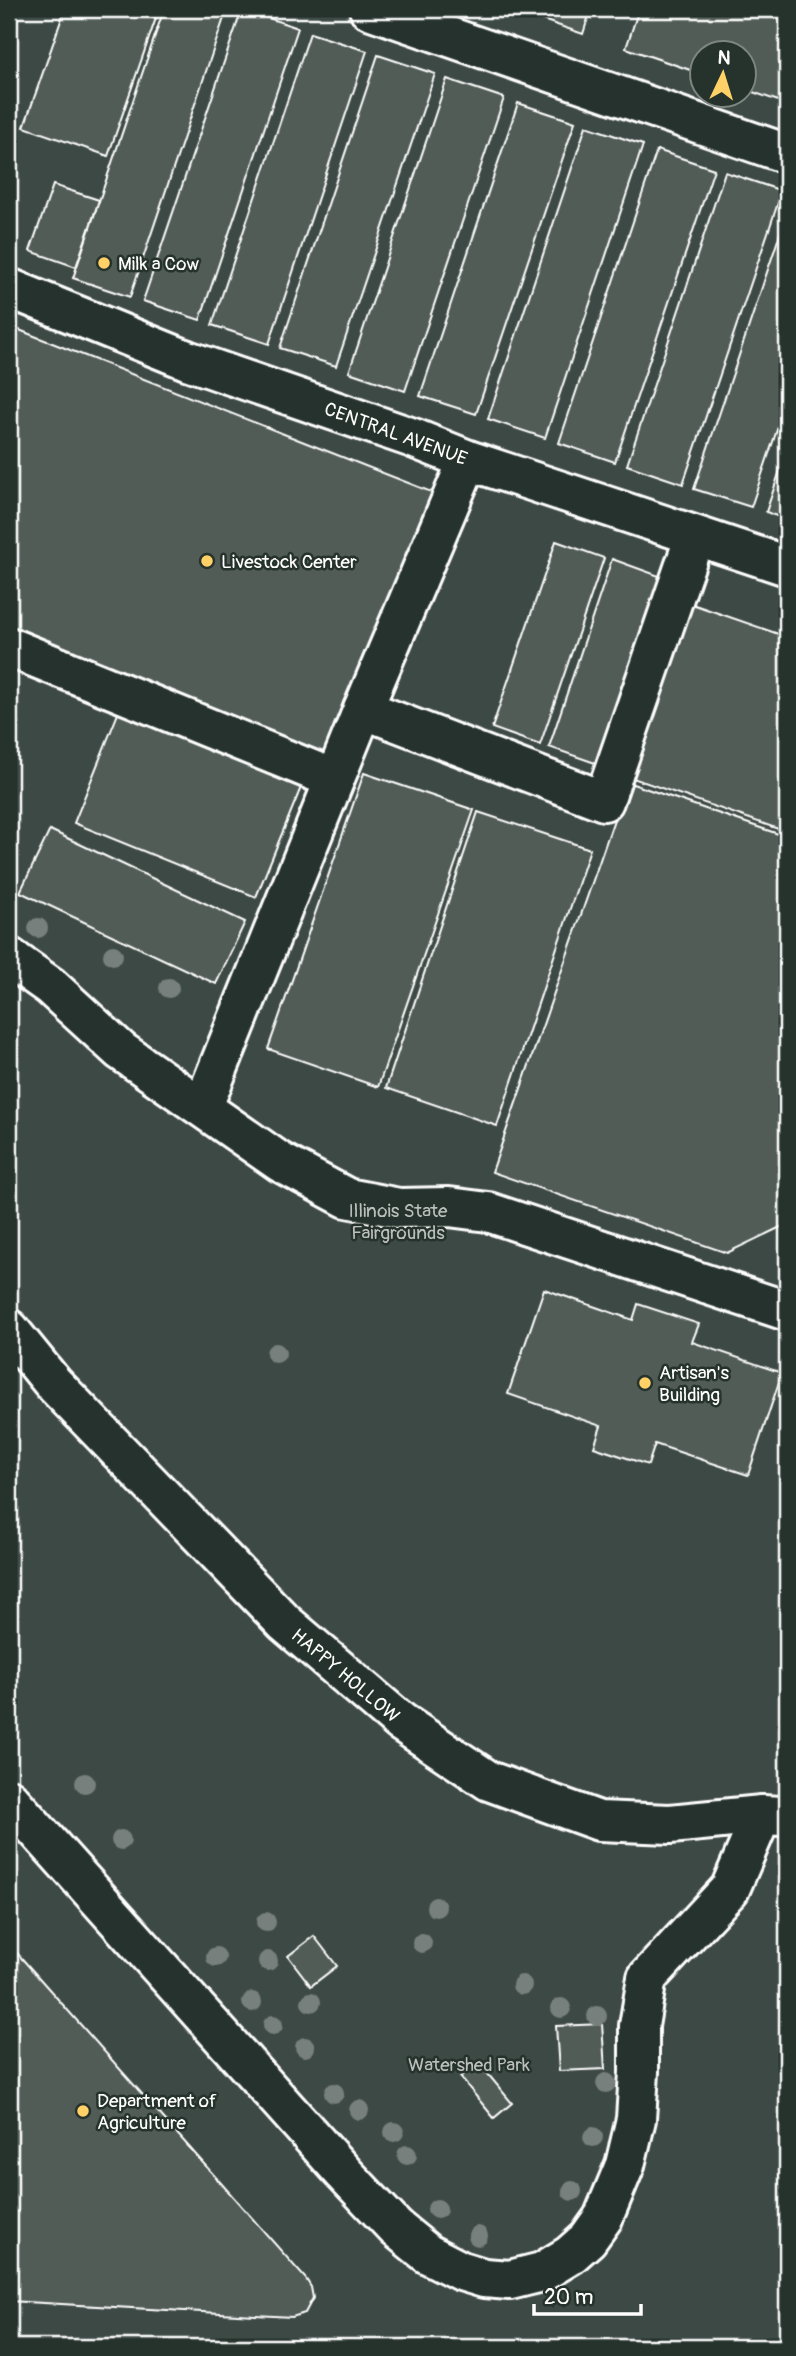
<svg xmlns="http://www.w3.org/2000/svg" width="796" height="2356" font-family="Pangolin,sans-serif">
<rect width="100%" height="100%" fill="#26332d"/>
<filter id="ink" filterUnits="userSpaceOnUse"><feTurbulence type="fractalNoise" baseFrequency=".0143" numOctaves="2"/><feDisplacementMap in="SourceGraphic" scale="14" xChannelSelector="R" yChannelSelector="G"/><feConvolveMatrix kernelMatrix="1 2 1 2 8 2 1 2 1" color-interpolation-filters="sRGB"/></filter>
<g filter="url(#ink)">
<path fill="#3e4944" stroke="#9ea4a2" stroke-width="2" fill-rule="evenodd" d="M9 9H787V2347H9ZM702 52H744V94H702Z"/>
<g fill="#515c57" stroke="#fff" stroke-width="2">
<polygon points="65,9 130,9 156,18 108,156 24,127"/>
<polygon points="164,9 227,9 130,297 73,278"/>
<polygon points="242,9 298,28 200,320 143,301"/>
<polygon points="511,9 591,9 583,34"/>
<polygon points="639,9 787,9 787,104 744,89 744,52 702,52 702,74 626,48"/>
<polygon points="310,33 367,51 269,344 212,325"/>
<polygon points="378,55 435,74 336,366 280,348"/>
<polygon points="447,79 504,98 405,391 349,372"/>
<polygon points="518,103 575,122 476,414 420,396"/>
<polygon points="586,126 643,145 545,438 488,419"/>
<polygon points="657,150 714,169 615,462 559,443"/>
<polygon points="725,172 782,191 683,484 627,465"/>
<polygon points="53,185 99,200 76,267 30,251"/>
<polygon points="787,213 787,400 751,507 694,489"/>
<polygon points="9,326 434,493 326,756 9,628"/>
<polygon points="787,450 787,520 766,512"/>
<polygon points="556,541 604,558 540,745 492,728"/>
<polygon points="612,559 662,577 598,764 549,747"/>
<polygon points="689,603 787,637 787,832 627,776"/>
<polygon points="119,711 302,785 256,897 74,823"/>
<polygon points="9,719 18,722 9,746"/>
<polygon points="364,773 474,810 378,1087 268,1049"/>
<polygon points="627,782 787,837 787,1224 727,1253 492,1172"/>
<polygon points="478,812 590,849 497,1126 386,1088"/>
<polygon points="50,830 245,922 216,984 20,892"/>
<polygon points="544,1289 633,1320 638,1304 699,1324 692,1342 782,1373 748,1475 655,1444 648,1465 594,1447 601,1426 508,1394"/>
<polygon points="314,1936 337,1966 311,1986 288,1956"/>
<polygon points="9,1944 306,2279 311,2287 313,2298 305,2313 292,2317 9,2301"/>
<polygon points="602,2024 605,2069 559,2071 556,2026"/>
<polygon points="478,2062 512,2103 494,2118 460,2077"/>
</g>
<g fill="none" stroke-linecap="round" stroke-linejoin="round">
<defs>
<g id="minor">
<polyline points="369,9 787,154"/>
<polyline points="9,288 187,360 413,438 468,460 787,566"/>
<polyline points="9,647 334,779"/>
<polyline points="363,709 604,801 695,536"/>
<polyline points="9,957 50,986 121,1051 280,1162 347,1198 399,1208 449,1207 488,1212 787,1311"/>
<polyline points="203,1106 363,709 468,460"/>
<polyline points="9,1329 53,1383 285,1623 401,1722 489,1781 599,1821 670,1824 762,1815 782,1816"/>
<polyline points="9,1799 344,2173 396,2228 428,2254 461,2271 484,2278 510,2280 542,2272 570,2255 588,2239 603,2218 625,2165 636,2119 639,2072 639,2026 647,1978 730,1889 762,1815"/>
</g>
</defs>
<use href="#minor" stroke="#fff" stroke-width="44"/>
<use href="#minor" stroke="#26332d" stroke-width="38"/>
</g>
<g fill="#78807d">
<circle cx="38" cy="928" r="10"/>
<circle cx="113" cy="955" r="10"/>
<circle cx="169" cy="988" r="10"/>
<circle cx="276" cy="1353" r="10"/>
<circle cx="85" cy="1783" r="10"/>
<circle cx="121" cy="1840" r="10"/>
<circle cx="436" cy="1907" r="10"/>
<circle cx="266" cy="1922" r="10"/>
<circle cx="422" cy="1943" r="10"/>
<circle cx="216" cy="1957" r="10"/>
<circle cx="268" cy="1961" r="10"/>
<circle cx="522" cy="1985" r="10"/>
<circle cx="252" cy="2002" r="10"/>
<circle cx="311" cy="2002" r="10"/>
<circle cx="561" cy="2008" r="10"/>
<circle cx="597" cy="2016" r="10"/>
<circle cx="273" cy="2025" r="10"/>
<circle cx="305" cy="2047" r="10"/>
<circle cx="606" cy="2083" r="10"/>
<circle cx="334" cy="2093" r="10"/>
<circle cx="359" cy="2110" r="10"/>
<circle cx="394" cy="2132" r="10"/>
<circle cx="593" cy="2137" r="10"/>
<circle cx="407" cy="2155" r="10"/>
<circle cx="572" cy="2191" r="10"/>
<circle cx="437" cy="2209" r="10"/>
<circle cx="478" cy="2236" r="10"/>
</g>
</g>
<g fill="#ffd166" stroke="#26332d" stroke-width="2.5">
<circle cx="104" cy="263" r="7"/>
<circle cx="207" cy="561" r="7"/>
<circle cx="645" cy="1383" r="7"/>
<circle cx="83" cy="2111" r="7"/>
</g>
<g text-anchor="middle" stroke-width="5" stroke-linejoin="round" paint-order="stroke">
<g font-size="19" fill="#fff" stroke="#26332d" text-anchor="start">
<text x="118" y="270">Milk a Cow</text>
<text x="221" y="568">Livestock Center</text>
<text x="659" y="1379">Artisan's<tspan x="659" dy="22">Building</tspan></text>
<text x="97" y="2107">Department of<tspan x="97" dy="22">Agriculture</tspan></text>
</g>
<g font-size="19" fill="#fff" stroke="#26332d">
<text transform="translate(396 433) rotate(20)" y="7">CENTRAL AVENUE</text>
<text transform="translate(346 1675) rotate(40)" y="7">HAPPY HOLLOW</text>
</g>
<g font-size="19" fill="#bbbfbe" stroke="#26332d">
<text x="398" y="1217">Illinois State<tspan x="398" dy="22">Fairgrounds</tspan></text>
<text x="469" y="2071">Watershed Park</text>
</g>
</g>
<rect width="796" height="2356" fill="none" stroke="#26332d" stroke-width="35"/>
<rect x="18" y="18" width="761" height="2321" fill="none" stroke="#fff" stroke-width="2.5" filter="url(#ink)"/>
<g transform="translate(723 74) rotate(4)"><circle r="33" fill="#26332d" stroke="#7d8581" stroke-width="2"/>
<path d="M0-5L12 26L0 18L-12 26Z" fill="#ffd166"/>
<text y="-10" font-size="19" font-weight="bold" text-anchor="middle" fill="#ffffff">N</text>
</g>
<path d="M534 2304v10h107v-10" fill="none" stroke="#ffffff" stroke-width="3.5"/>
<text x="544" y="2304" font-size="21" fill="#ffffff" stroke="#26332d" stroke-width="5" paint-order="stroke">20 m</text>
</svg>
